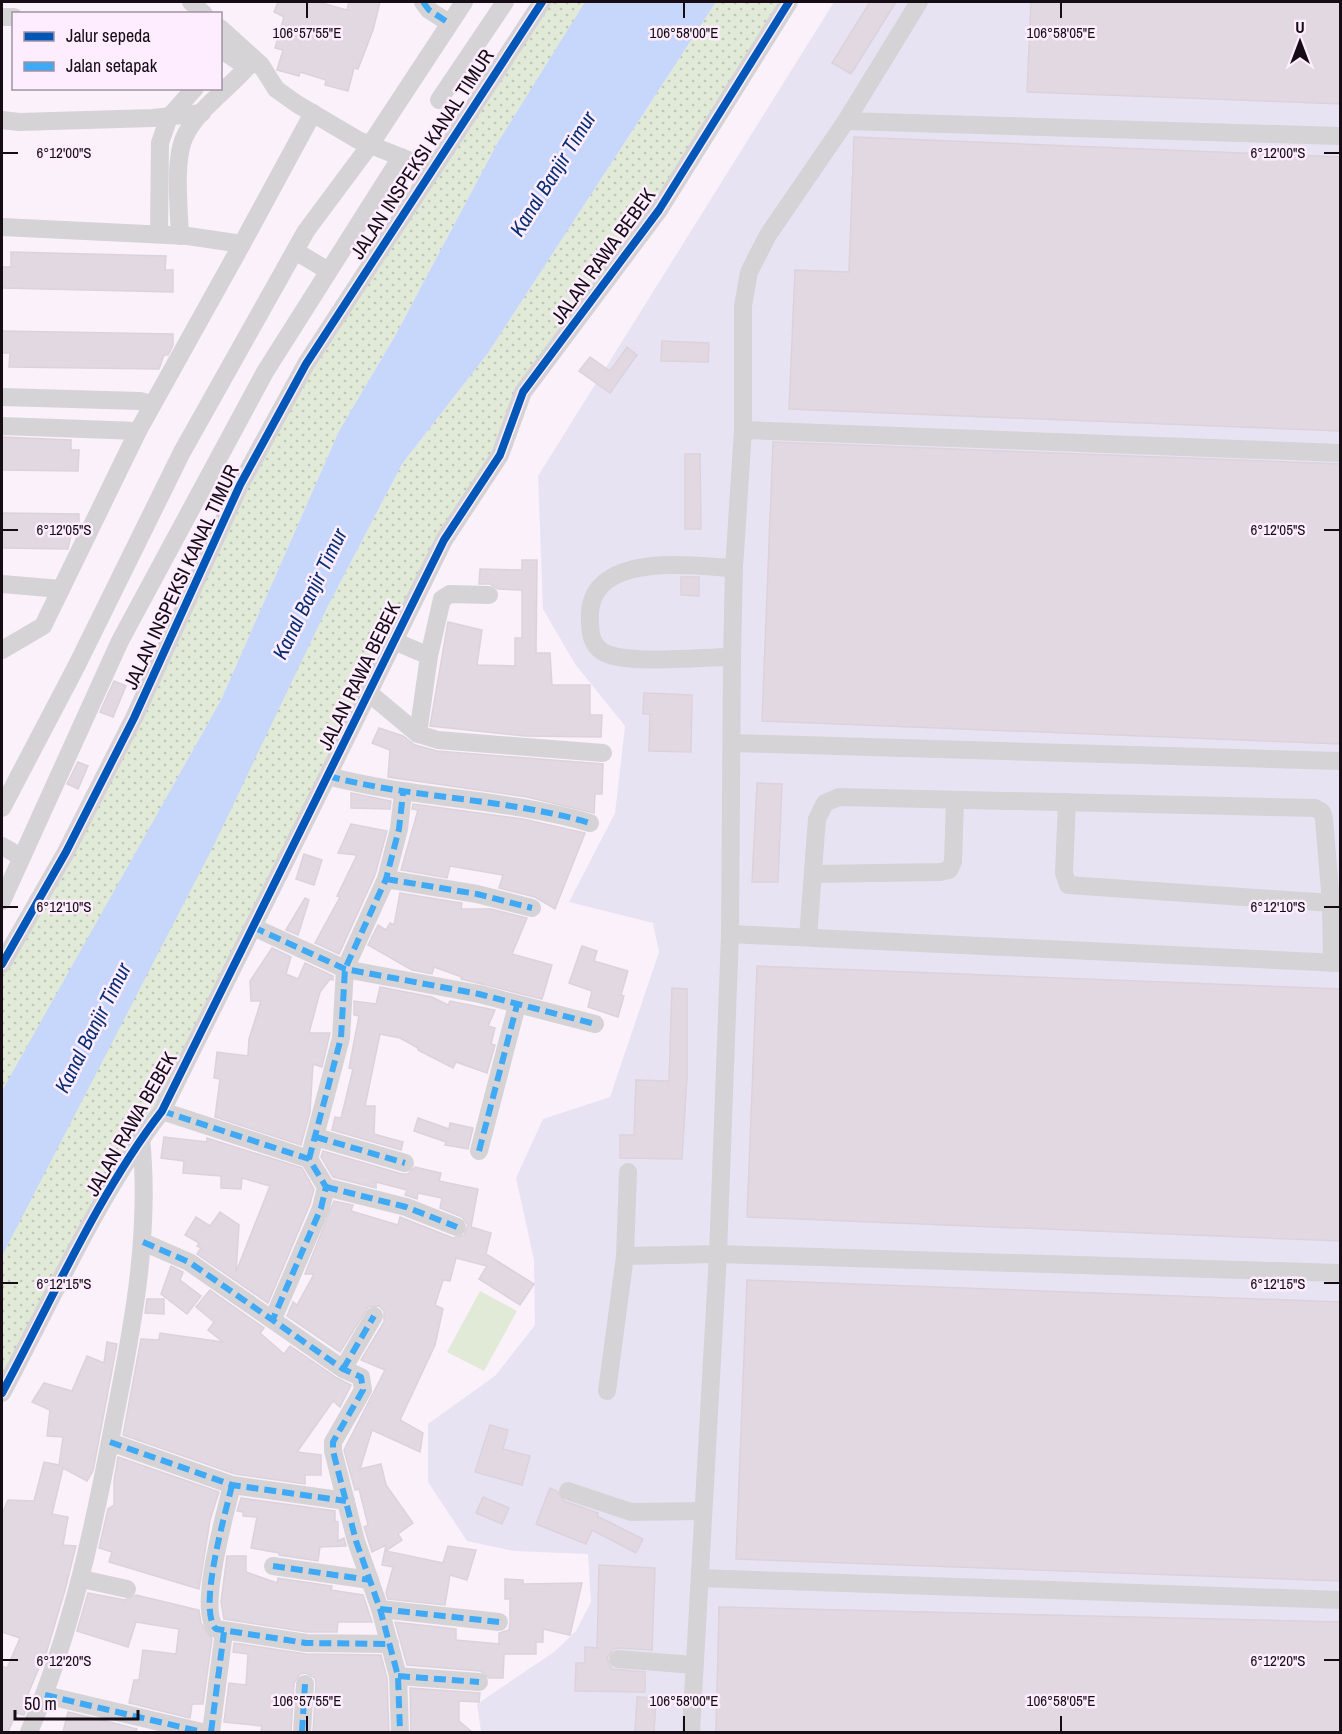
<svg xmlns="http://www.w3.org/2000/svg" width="1342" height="1734" font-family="'Archivo Narrow',sans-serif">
<defs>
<pattern id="green-dots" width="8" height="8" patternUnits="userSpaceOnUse" patternTransform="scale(1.5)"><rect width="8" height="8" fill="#e1e9d7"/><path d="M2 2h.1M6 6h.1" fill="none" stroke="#c0c7b8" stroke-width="1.8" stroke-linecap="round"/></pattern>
</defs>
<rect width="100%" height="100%" fill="#faf1fa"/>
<polygon fill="#e8e3f3" points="834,2 1340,2 1340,1732 481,1732 477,1704 554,1652 576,1631 591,1602 588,1554 514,1551 467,1541 428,1482 428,1424 496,1375 535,1325 534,1260 516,1178 543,1119 610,1097 659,952 653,923 569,902 615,813 625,726 575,664 543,609 538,476"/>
<g fill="url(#green-dots)">
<polygon points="541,2 586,2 498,142 395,336 339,431 221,700 2,1093 2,964 241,485"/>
<polygon points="716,2 786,2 701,143 523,392 500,455 444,540 162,1111 2,1393 2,1255 330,602 402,464 488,353"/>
</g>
<polygon fill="#e1e9d7" points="480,1291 517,1311 484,1371 447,1352"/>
<polygon fill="#c6d7fb" points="585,2 716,2 488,353 402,464 327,608 214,845 2,1256 2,1091 221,700 339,431 395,336 498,142"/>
<g fill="#e2d8e2" stroke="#dcd2db" stroke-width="1.5">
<polygon points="278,2 318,2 347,10 349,2 380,2 373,30 358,69 354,68 348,91 325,85 326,80 300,72 299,76 277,70 283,50 275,48 284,17 274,12"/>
<polygon points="870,2 896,2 851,74 832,63"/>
<polygon points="1031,2 1341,2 1341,104 1027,92"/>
<polygon points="854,137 1341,157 1341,431 789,409 795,270 849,272"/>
<polygon points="11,252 166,256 165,270 173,270 173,292 2,288 2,267 11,267"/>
<polygon points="2,331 173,334 173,345 168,355 164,355 159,369 9,367 10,353 2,353"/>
<polygon points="662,341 709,343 708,362 661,361"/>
<polygon points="627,347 637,355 610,393 579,371 590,357 610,371"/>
<polygon points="2,437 71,440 71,450 79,450 78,471 2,470"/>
<polygon points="773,442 1341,464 1341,744 762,721"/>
<polygon points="685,454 700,454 701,529 685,529"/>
<polygon points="2,513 79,514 79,526 75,535 71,535 68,549 2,548"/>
<polygon points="522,560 537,560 536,653 550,653 552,685 590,685 590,715 602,715 601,737 525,736 430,726 448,622 482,630 477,665 515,666 515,638 522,638 522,590 498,589 490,584 479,584 480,569 522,570"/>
<polygon points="681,577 699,577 699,596 681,595"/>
<polygon points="114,681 126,686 113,717 100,712"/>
<polygon points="644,693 692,695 691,752 649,751 650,714 643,714"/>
<polygon points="379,728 403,736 415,745 437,751 603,764 602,794 595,794 594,813 527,797 388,777 390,750 372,743"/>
<polygon points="78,762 88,766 78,789 67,784"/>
<polygon points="757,783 782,784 778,882 752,882"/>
<polygon points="351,793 391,801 390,809 351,808"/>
<polygon points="413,804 523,819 585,833 555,909 535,897 499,888 503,875 450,866 447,878 401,870 418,810 412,809"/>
<polygon points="351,824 387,831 375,875 339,954 315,943 340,897 337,896 357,855 338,853"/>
<polygon points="304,854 322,860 314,885 296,879"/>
<polygon points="400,893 462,903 461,909 491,909 527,918 512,954 552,965 542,999 461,979 462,977 434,967 432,974 412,970 368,945 378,925 386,930 390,923 394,925"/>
<polygon points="305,898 309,900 298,935 286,930"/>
<polygon points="582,946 597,951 594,961 628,971 621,995 624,996 618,1017 588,1007 592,991 569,983"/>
<polygon points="272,948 291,957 286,974 298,979 305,963 333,976 333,980 330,979 320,992 309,1033 330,1033 322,1067 313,1064 310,1112 301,1145 215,1117 220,1079 214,1078 217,1052 248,1056 249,1039 261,1001 251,1001 250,981"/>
<polygon points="757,966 1341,989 1341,1241 747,1217"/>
<polygon points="380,987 432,997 448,1005 450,1001 495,1010 488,1026 495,1028 491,1044 495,1045 487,1073 456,1062 453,1068 418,1050 418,1048 400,1038 380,1034 365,1106 375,1106 374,1134 403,1142 401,1150 332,1130 335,1117 341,1118 353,1069 349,1068 359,1016 354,1015 354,1001 376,1004"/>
<polygon points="672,988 687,989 687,1076 682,1159 620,1158 620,1135 634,1135 636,1080 669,1081"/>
<polygon points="418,1118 449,1129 450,1123 473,1128 468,1149 445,1145 446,1142 414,1131"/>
<polygon points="164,1137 207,1142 207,1138 302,1168 314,1189 310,1204 268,1303 197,1254 201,1248 197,1246 199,1243 185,1235 196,1217 210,1226 220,1212 239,1225 236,1272 270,1186 242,1178 241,1189 221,1188 221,1176 183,1173 184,1161 161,1158"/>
<polygon points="323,1151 402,1174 408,1174 415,1167 441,1173 439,1181 478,1189 471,1227 491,1233 486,1254 534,1284 520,1305 479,1279 487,1266 456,1258 450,1281 443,1280 435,1305 443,1309 435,1345 400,1420 423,1433 420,1452 372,1430 360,1469 381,1464 386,1485 413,1523 398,1534 402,1540 386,1551 443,1563 448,1546 476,1550 467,1580 450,1575 445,1605 388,1599 386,1593 393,1567 382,1565 386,1545 372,1552 364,1527 368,1525 359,1489 355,1490 344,1450 385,1370 361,1360 384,1322 384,1311 379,1306 368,1307 340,1352 287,1316 293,1302 297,1305 314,1274 305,1274 334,1201 353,1205 351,1211 398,1225 400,1217 453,1238 464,1235 468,1225 462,1217 440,1208 442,1198 418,1193 417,1199 405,1195 407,1190 376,1182 376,1188 333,1177 321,1157"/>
<polygon points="171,1266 183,1272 180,1280 201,1296 187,1314 161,1294"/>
<polygon points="747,1280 1341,1302 1341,1581 736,1559"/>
<polygon points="210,1290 264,1328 260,1333 284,1354 290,1346 337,1378 351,1385 340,1407 333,1401 297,1452 321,1455 321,1475 305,1475 305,1484 235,1474 123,1435 141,1339 159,1340 160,1333 223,1342 208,1330 214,1322 196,1307"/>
<polygon points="147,1299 164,1299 164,1314 145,1313"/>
<polygon points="107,1342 117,1344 93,1471 87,1481 63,1468 52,1514 68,1517 63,1545 76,1546 65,1590 43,1664 41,1663 28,1694 31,1696 24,1715 16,1713 8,1732 2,1732 2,1666 7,1668 20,1638 2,1632 2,1514 8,1500 34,1501 44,1462 59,1465 63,1437 47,1436 50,1410 32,1402 44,1383 72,1391 87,1356 104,1363"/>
<polygon points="490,1425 508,1430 503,1449 530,1456 522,1485 475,1472"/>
<polygon points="118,1457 219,1492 210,1520 199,1589 109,1562 112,1552 99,1548 108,1509 114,1505 114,1481"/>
<polygon points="550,1488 557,1491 564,1501 598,1513 597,1516 643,1539 636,1553 592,1530 586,1544 536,1524"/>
<polygon points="483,1497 509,1508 502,1524 476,1513"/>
<polygon points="241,1498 335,1511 335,1521 338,1522 338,1541 344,1538 346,1546 320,1547 318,1561 279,1555 279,1553 251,1548 257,1517 243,1516 243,1512 237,1511"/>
<polygon points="227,1556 246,1556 246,1572 277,1583 278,1578 332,1586 331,1590 363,1595 372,1622 338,1622 337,1632 307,1632 224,1619 221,1602"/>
<polygon points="599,1565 655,1568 652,1650 618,1648 613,1649 607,1658 612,1669 645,1672 645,1692 575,1691 576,1663 585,1663 585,1647 597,1648"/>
<polygon points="505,1579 523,1580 523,1584 582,1583 570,1635 543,1629 543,1642 536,1642 536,1654 504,1654 503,1678 489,1678 480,1671 407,1665 395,1622 456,1629 456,1640 499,1644 499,1633 509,1630 510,1623 510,1599 505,1599"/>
<polygon points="88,1593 125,1600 136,1595 199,1610 201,1623 212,1639 203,1704 192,1704 190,1718 129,1703 134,1680 139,1680 143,1650 176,1654 179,1629 136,1622 128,1647 77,1631"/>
<polygon points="719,1607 1341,1622 1341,1732 716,1732"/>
<polygon points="234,1643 306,1654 381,1655 387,1678 389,1732 313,1732 316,1684 315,1678 306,1673 300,1674 294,1683 291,1732 261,1731 262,1726 224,1722 229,1683 246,1685 248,1654 233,1652"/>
<polygon points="410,1688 480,1693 479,1702 459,1701 459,1721 472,1732 411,1732"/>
<polygon points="637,1697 656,1698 654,1732 635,1732"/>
<polygon points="68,1712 122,1725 137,1729 136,1732 63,1732"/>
</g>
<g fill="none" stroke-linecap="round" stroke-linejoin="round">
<g stroke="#d6d3d6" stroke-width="18">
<polyline points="191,2 204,14"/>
<polyline points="423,2 429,10 449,23"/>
<polyline points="2,17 14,17"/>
<polyline points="220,28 261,65 276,89 297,104 358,140 431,169"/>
<polyline points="220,49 238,61 259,65"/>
<polyline points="439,100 505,2"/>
<polyline points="2,120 19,122 153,118 202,113"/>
<polyline points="846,121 1340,136"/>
<polyline points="2,227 188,236 242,244 138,431 43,626 2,650"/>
<polyline points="159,234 160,143 169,117 195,88"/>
<path d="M180 236C179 209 173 157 186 134 200 107 230 88 249 65"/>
<polyline points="242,244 313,113"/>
<polyline points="295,251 327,270"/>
<polyline points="2,397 140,401 152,404"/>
<polyline points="2,426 138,431"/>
<polyline points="743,430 1340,453"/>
<polyline points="2,584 61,589"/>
<polyline points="394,641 429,656"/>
<path d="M732 657C700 657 631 665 605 653 592 647 590 634 590 622 585 550 688 566 734 568"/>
<polyline points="369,693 418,734 438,740 603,753"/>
<polyline points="418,734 429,656 442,599 450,594 489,595"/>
<polyline points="733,743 1340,761"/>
<path d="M328 776C414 799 505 798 590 823"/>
<polyline points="1067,802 1064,873 1068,885 1331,903 1332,963"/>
<polyline points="2,808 76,667 182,452 306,231 370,145 464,2"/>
<polyline points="2,846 21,857"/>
<polyline points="813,874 940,872 949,870 953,862 955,800"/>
<polyline points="386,879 477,894 532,908"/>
<polyline points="2,901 120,641 265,372 401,157"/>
<polyline points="253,927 345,969 479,994 595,1024"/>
<polyline points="730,934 1340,963"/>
<polyline points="808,937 817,819 825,803 839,797 1315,808 1322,812 1324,819 1331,903 1340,903"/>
<polyline points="2,964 66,852 134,718 240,485 306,364 542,2"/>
<polyline points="162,1111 309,1159 326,1187 321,1208 273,1319"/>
<polyline points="316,1137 405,1163"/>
<polyline points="479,1151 517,1005"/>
<polyline points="309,1159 341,1038 345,969 386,879 399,829 403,793"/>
<polyline points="326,1187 406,1207 457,1227"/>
<polyline points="143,1242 189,1262 343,1369 361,1377 363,1390 333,1442 333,1451 356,1541 380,1609 398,1676 400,1732"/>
<polyline points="625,1256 628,1172"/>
<polyline points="343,1369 374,1316"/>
<polyline points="607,1391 625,1256 718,1254 1340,1273"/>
<path d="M2 1393C51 1302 99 1192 162 1111L444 540 500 455 523 392 659 210 789 2"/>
<polyline points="110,1442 232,1485 346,1501"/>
<path d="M232 1485C226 1512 197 1609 216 1629L306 1643 390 1644"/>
<polyline points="568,1491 631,1512 703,1511"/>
<polyline points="273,1566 370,1580"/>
<polyline points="700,1578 1340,1600"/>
<polyline points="82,1579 127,1589"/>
<polyline points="380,1609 499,1622"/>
<polyline points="618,1659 694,1665"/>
<polyline points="398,1676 479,1682"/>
<polyline points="45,1695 202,1732"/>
<path d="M29 1732C71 1634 93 1531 113 1426 132 1331 151 1235 141 1138"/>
<polyline points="211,1732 224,1632"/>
<polyline points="302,1732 305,1684"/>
<polyline points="691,1732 718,1254 730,934 732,657 734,568 743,430 743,306 749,272 768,235 846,121 919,2"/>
</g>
<g stroke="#3fa9f5" stroke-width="6" stroke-dasharray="12 6" stroke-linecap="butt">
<polyline points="423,2 429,10 449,23"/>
<path d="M328 776C414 799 505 798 590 823"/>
<polyline points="386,879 477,894 532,908"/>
<polyline points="253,927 345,969 479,994 595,1024"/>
<polyline points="162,1111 309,1159 326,1187 321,1208 273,1319"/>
<polyline points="316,1137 405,1163"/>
<polyline points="479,1151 517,1005"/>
<polyline points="309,1159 341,1038 345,969 386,879 399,829 403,793"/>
<polyline points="326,1187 406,1207 457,1227"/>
<polyline points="143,1242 189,1262 343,1369 361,1377 363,1390 333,1442 333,1451 356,1541 380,1609 398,1676 400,1732"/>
<polyline points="343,1369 374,1316"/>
<polyline points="110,1442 232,1485 346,1501"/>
<path d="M232 1485C226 1512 197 1609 216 1629L306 1643 390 1644"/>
<polyline points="273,1566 370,1580"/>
<polyline points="380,1609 499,1622"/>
<polyline points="398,1676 479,1682"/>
<polyline points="45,1695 202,1732"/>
<polyline points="211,1732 224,1632"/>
<polyline points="302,1732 305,1684"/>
</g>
<defs>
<g id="cycleway">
<polyline points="2,964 66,852 134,718 240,485 306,364 542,2"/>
<path d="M2 1393C51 1302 99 1192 162 1111L444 540 500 455 523 392 659 210 789 2"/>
</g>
</defs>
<use href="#cycleway" stroke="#feedfe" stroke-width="11"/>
<use href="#cycleway" stroke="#0057b8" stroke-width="8"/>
</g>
<path fill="none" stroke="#150c15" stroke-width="2" d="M307 3V18M684 3V18M1061 3V18M3 153H18M1324 153H1339M3 530H18M1324 530H1339M3 907H18M1324 907H1339M3 1283H18M1324 1283H1339M3 1660H18M1324 1660H1339M307 1716V1731M684 1716V1731M1061 1716V1731"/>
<g text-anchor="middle" stroke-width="5" stroke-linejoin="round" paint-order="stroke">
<g font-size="20" fill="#150c15" stroke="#feedfe">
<text transform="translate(422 154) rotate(-57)" y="7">JALAN INSPEKSI KANAL TIMUR</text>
<text transform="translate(603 256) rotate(-54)" y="7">JALAN RAWA BEBEK</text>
<text transform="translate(181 577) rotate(-65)" y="7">JALAN INSPEKSI KANAL TIMUR</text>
<text transform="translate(359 676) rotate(-64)" y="7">JALAN RAWA BEBEK</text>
<text transform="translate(131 1124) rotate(-60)" y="7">JALAN RAWA BEBEK</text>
</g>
<g font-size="21" font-style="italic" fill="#092f72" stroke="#feedfe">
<text transform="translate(553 174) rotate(-58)" y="7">Kanal Banjir Timur</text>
<text transform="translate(310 594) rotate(-64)" y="7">Kanal Banjir Timur</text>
<text transform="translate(93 1028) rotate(-63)" y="7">Kanal Banjir Timur</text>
</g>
</g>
<g font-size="15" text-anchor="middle" fill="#150c15" stroke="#feedfe" stroke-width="5" stroke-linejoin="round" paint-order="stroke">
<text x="307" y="38">106°57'55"E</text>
<text x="684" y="38">106°58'00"E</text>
<text x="1061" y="38">106°58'05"E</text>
<text x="64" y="158">6°12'00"S</text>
<text x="1278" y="158">6°12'00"S</text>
<text x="64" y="535">6°12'05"S</text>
<text x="1278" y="535">6°12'05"S</text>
<text x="64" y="912">6°12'10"S</text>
<text x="1278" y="912">6°12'10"S</text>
<text x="64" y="1289">6°12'15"S</text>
<text x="1278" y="1289">6°12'15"S</text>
<text x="64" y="1666">6°12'20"S</text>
<text x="1278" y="1666">6°12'20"S</text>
<text x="307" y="1706">106°57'55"E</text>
<text x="684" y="1706">106°58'00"E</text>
<text x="1061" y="1706">106°58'05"E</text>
</g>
<rect width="1342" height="1734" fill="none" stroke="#150c15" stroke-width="6"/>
<rect x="12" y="12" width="210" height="78" fill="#feedfe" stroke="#a193a1" stroke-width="1.5"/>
<rect x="24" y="32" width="30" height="9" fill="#0057b8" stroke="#a193a1" stroke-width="1.5"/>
<text x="66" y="42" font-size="18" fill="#150c15">Jalur sepeda</text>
<rect x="24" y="62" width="30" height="9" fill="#3fa9f5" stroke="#a193a1" stroke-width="1.5"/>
<text x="66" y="72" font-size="18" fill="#150c15">Jalan setapak</text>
<g transform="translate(1300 42)" stroke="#feedfe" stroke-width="4.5" paint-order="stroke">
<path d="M0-4.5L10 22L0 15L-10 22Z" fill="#150c15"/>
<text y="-9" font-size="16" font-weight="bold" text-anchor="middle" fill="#150c15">U</text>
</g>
<path d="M15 1710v9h123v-9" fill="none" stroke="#150c15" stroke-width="3"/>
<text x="24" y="1710" font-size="18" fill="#150c15" stroke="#feedfe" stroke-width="4.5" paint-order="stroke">50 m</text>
</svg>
